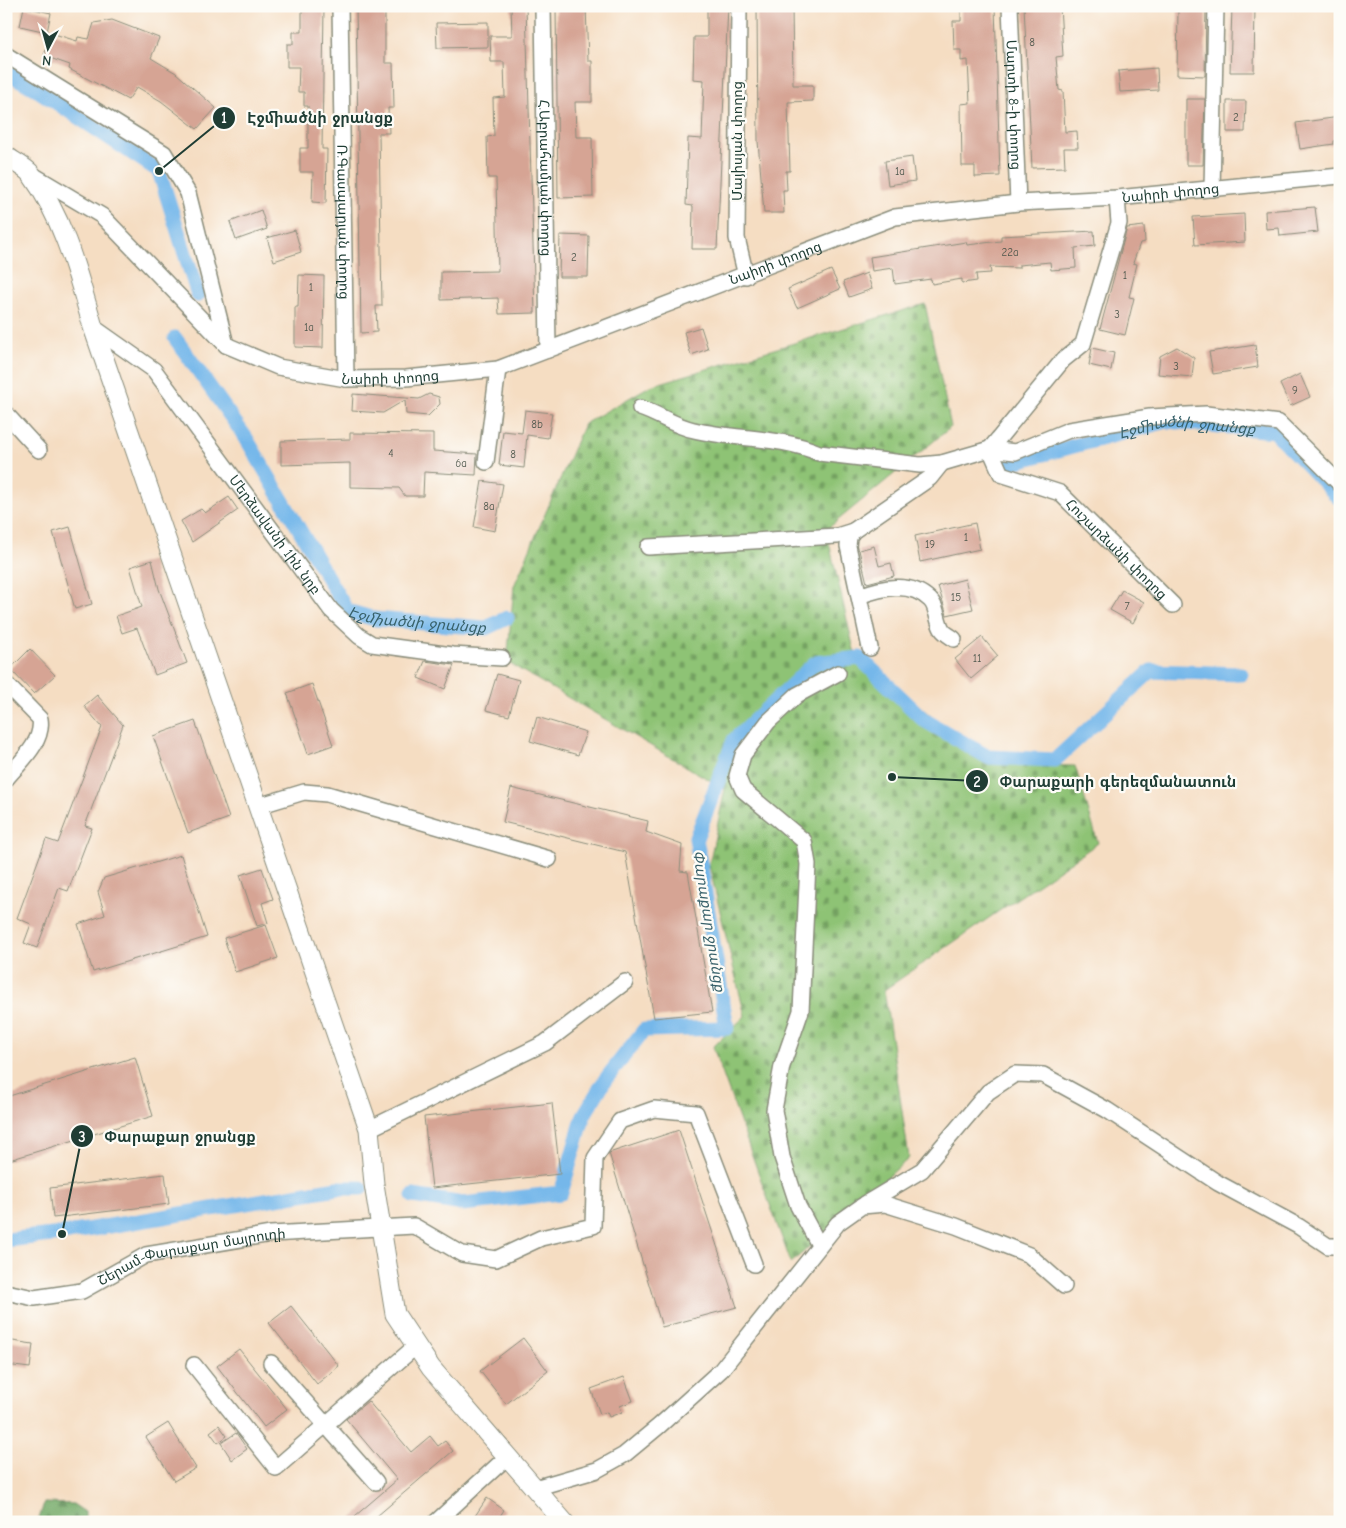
<svg xmlns="http://www.w3.org/2000/svg" width="1346" height="1528" font-family="'Comic Neue','Noto Sans Armenian',sans-serif">
<defs>
<pattern id="forest-firs" width="22" height="20" patternUnits="userSpaceOnUse" patternTransform="scale(1.25)"><rect width="22" height="20" fill="#72a966"/><path d="M5 1l3.5 6h-7zM16 11l3.5 6h-7z" fill="#5d8b55"/></pattern>
<pattern id="cemetery-stones" width="16" height="16" patternUnits="userSpaceOnUse" patternTransform="scale(1.25)"><rect width="16" height="16" fill="#8ec375"/><path d="M2 7V4a2 2 0 0 1 4 0v3zM10 15v-3a2 2 0 0 1 4 0v3z" fill="#73a061"/></pattern>
</defs>
<rect width="100%" height="100%" fill="#fdfcf7"/>
<filter id="ink" filterUnits="userSpaceOnUse"><feTurbulence type="fractalNoise" baseFrequency=".02" numOctaves="2"/><feDisplacementMap in="SourceGraphic" scale="10" xChannelSelector="R" yChannelSelector="G"/><feConvolveMatrix kernelMatrix="1 2 1 2 8 2 1 2 1" color-interpolation-filters="sRGB"/></filter>
<filter id="wash" filterUnits="userSpaceOnUse"><feTurbulence type="fractalNoise" baseFrequency=".0096" numOctaves="4" result="noise"/><feDisplacementMap in="SourceGraphic" scale="20" xChannelSelector="R" yChannelSelector="G"/><feGaussianBlur stdDeviation="1.12" result="paint"/><feColorMatrix in="noise" values="0 0 0 0 0 0 0 0 0 0 0 0 0 0 0 0 0 1.4 0 .05"/><feComposite in="paint" operator="in"/></filter>
<g filter="url(#wash)">
<rect width="100%" height="100%" fill="#f5ddc2"/>
<polygon fill="url(#forest-firs)" stroke="#48734d" points="44,1503 73,1504 85,1512 85,1522 38,1522"/>
<polygon fill="url(#cemetery-stones)" stroke="#568054" points="925,304 951,427 826,530 854,650 987,764 1075,766 1098,843 884,990 909,1158 791,1263 713,1047 745,1016 709,865 725,789 507,662 514,586 584,424 650,386"/>
<g fill="none" stroke-linecap="round" stroke-linejoin="round">
<g stroke="#75b7ea" stroke-width="15">
<polyline points="6,72 36,89 159,171 198,295"/>
<path id="s1" d="M175 338 246 438 347 611 375 619 486 628 507 618"/>
<path id="s2" d="M1010 463 1167 421 1274 431 1340 499"/>
<polyline points="413,1196 463,1204 561,1193 584,1115 605,1080 644,1030 727,1028 696,838 734,740 815,663 860,658 924,720 988,757 1055,760 1151,671 1241,674"/>
<polyline points="6,1240 62,1234 337,1188 361,1188"/>
</g>
</g>
<g id="blocks">
<g fill="#d6a494">
<polygon points="302,6 324,6 322,149 327,149 326,203 312,202 313,172 300,172 300,148 308,148 308,106 304,106 304,92 298,92 299,67 287,67 287,44 293,44 293,32 302,32"/>
<polygon points="356,6 385,6 385,63 393,63 394,108 388,108 389,133 379,133 382,306 376,306 377,332 361,333"/>
<polygon points="511,6 526,6 535,313 499,314 498,298 441,300 441,272 498,271 496,178 488,178 487,137 494,136 493,98 505,97 504,62 491,62 490,36 512,36"/>
<polygon points="556,6 586,6 588,61 592,61 592,102 575,102 576,137 592,137 593,197 558,198"/>
<polygon points="707,6 728,6 717,249 692,249 693,206 686,205 688,138 702,139 704,80 693,79 694,37 707,37"/>
<polygon points="757,6 792,6 793,85 813,85 813,101 788,102 790,171 786,171 787,190 783,190 784,213 764,213 758,141"/>
<polygon points="965,6 995,6 1000,176 975,177 975,166 962,166 961,104 970,103 968,60 961,61 961,50 954,50 953,21 961,21 961,9 966,9"/>
<polygon points="1024,6 1060,6 1063,56 1056,57 1059,90 1063,91 1065,132 1077,131 1078,148 1064,148 1065,167 1032,168"/>
<polygon points="1182,6 1206,6 1205,76 1177,75 1178,10 1182,10"/>
<polygon points="1232,6 1255,6 1254,72 1230,72"/>
<polygon points="24,7 51,13 47,32 20,26"/>
<polygon points="112,20 159,38 151,58 176,73 216,108 197,129 161,101 137,87 128,100 69,69 70,65 44,56 51,33 77,41 78,37 89,39 94,23"/>
<polygon points="488,22 488,47 437,48 436,23"/>
<polygon points="1157,68 1158,90 1120,92 1118,71"/>
<polygon points="1186,99 1205,99 1203,165 1186,165"/>
<polygon points="1227,101 1246,101 1245,132 1227,132"/>
<polygon points="1340,117 1340,140 1334,141 1334,144 1300,149 1296,123"/>
<polygon points="912,157 915,181 888,185 885,161"/>
<polygon points="1315,207 1318,232 1280,236 1279,228 1266,229 1265,211"/>
<polygon points="261,210 267,229 236,240 230,222"/>
<polygon points="1244,214 1245,242 1195,245 1193,217"/>
<polygon points="1144,226 1145,242 1140,243 1133,263 1137,264 1129,297 1134,298 1125,335 1100,329 1127,228"/>
<polygon points="295,230 301,252 274,261 267,238"/>
<polygon points="1094,231 1095,246 1075,248 1076,268 1051,270 1050,262 1019,265 1019,268 990,267 991,273 976,274 977,281 962,283 962,279 932,284 931,279 895,284 893,268 872,271 870,257 966,242 967,245 1001,241 1001,236"/>
<polygon points="560,235 589,236 588,277 559,277"/>
<polygon points="831,270 840,289 797,308 788,289"/>
<polygon points="867,273 872,289 849,297 843,282"/>
<polygon points="299,275 324,276 323,348 295,347 295,307 298,307"/>
<polygon points="701,327 708,349 691,355 684,332"/>
<polygon points="1255,345 1258,367 1213,374 1209,352"/>
<polygon points="1177,347 1194,358 1192,377 1158,374 1160,356"/>
<polygon points="1092,348 1114,353 1111,370 1089,365"/>
<polygon points="1300,374 1310,397 1290,406 1280,384"/>
<polygon points="353,394 419,399 429,394 439,397 440,404 428,416 406,414 405,400 383,413 352,411"/>
<polygon points="525,410 552,413 548,438 527,435 524,468 499,465 503,431 522,433"/>
<polygon points="350,433 433,434 433,451 477,454 476,475 424,472 423,496 405,496 399,488 350,487 350,463 281,465 281,441 350,439"/>
<polygon points="482,481 503,484 495,531 474,527"/>
<polygon points="229,497 238,510 192,542 181,521 201,509 205,513"/>
<polygon points="975,523 980,549 920,562 915,536"/>
<polygon points="70,527 92,604 75,609 53,532"/>
<polygon points="874,546 879,566 891,563 894,576 867,583 859,550"/>
<polygon points="152,560 159,589 187,663 155,675 137,628 122,633 116,616 142,607 130,567"/>
<polygon points="965,579 973,609 947,615 938,586"/>
<polygon points="1122,590 1144,602 1133,623 1110,610"/>
<polygon points="982,637 998,656 971,679 955,659"/>
<polygon points="30,649 55,675 34,694 10,669"/>
<polygon points="425,661 454,665 445,689 418,678"/>
<polygon points="497,674 519,680 509,716 486,710"/>
<polygon points="312,684 333,745 308,754 287,693"/>
<polygon points="97,695 123,725 85,826 92,828 68,891 59,888 37,948 24,943 31,924 17,918 46,839 58,843 102,727 84,706"/>
<polygon points="537,717 586,732 578,755 530,741"/>
<polygon points="195,721 229,818 188,833 153,736"/>
<polygon points="511,788 648,821 646,832 682,845 680,871 688,872 712,1012 654,1018 625,852 503,822"/>
<polygon points="181,855 207,937 93,972 78,924 105,915 98,892 104,878"/>
<polygon points="262,868 273,899 262,903 268,923 257,926 240,875"/>
<polygon points="266,925 278,958 235,972 224,938"/>
<polygon points="135,1057 153,1116 6,1161 6,1097"/>
<polygon points="552,1103 560,1174 432,1188 424,1117"/>
<polygon points="679,1130 737,1307 662,1327 609,1153"/>
<polygon points="165,1174 169,1204 53,1218 50,1188"/>
<polygon points="291,1306 339,1366 317,1384 269,1323"/>
<polygon points="523,1338 548,1371 506,1404 480,1371"/>
<polygon points="6,1340 33,1344 30,1368 6,1365"/>
<polygon points="239,1349 287,1409 264,1427 217,1366"/>
<polygon points="624,1377 633,1401 620,1406 622,1412 609,1417 607,1412 600,1414 591,1389"/>
<polygon points="368,1401 411,1452 430,1436 438,1446 445,1441 453,1451 370,1522 348,1522 397,1480 346,1419"/>
<polygon points="168,1423 196,1468 174,1481 146,1437"/>
<polygon points="219,1425 227,1436 218,1443 210,1432"/>
<polygon points="236,1433 247,1449 232,1460 221,1443"/>
<polygon points="487,1498 504,1510 496,1522 471,1522"/>
</g>
</g>
</g>
<g filter="url(#ink)">
<use href="#blocks" fill-opacity="0" stroke="#8a8d7b" stroke-width="1"/>
<g fill="none" stroke-linecap="round" stroke-linejoin="round">
<defs>
<g id="minor">
<path id="s3" d="M340 6 346 379"/>
<path id="s4" d="M543 6 548 350"/>
<polyline points="739,6 737,238 746,276"/>
<path id="s5" d="M1010 6 1018 203"/>
<polyline points="6,55 164,153 188,193 226,345"/>
<path id="s6" d="M33 175 102 216 226 345 278 367 346 379 406 378 498 369 895 217 1018 203 1117 198 1340 176"/>
<polyline points="1212,189 1216,6"/>
<path id="s7" d="M1117 198 1119 223 1083 344 1063 360 990 449 1001 474 1060 493 1173 605"/>
<path id="s8" d="M93 327 154 370 331 610 359 636 372 644 452 655 502 658"/>
<path d="M640 408C659 414 674 426 694 430 736 440 780 436 819 453L920 465 942 463 990 449 1015 452 1069 430 1150 417 1206 414 1279 423 1340 484"/>
<polyline points="6,414 39,450"/>
<polyline points="486,462 498,369"/>
<polyline points="648,547 837,536 853,531"/>
<path d="M859 596C881 588 910 580 930 600 937 606 937 621 942 629 944 633 950 636 954 639"/>
<polyline points="870,648 848,546 849,537 853,531 930,478 942,463"/>
<path d="M6 684 40 719C44 742 19 763 6 779"/>
<polyline points="258,806 304,792 327,794 549,859"/>
<polyline points="369,1129 545,1043 625,982"/>
<polyline points="865,1204 922,1170 988,1092 1015,1074 1043,1075 1107,1110 1218,1183 1298,1226 1328,1246 1340,1246"/>
<polyline points="819,1245 798,1206 782,1157 774,1110 782,1066 801,1011 808,864 804,841 743,790 737,776 743,755 768,722 797,695 838,673"/>
<path id="s9" d="M6 1292 34 1298 82 1291 146 1255 271 1234 414 1226 462 1254 496 1259 541 1238 593 1226 595 1158 620 1121 654 1109 696 1113 754 1264"/>
<polyline points="271,1363 376,1482"/>
<polyline points="194,1365 276,1468 416,1346"/>
<polyline points="535,1488 597,1470 624,1455 659,1426 721,1370 838,1223 862,1206 885,1204 956,1226 1029,1255 1064,1286"/>
<polyline points="436,1522 507,1457"/>
</g>
<path id="major" d="M6 156C14 162 25 167 31 174 64 219 78 275 93 327L369 1129 374 1184 395 1314 431 1368 564 1522"/>
</defs>
<use href="#minor" stroke="#8a8d7b" stroke-width="18"/>
<use href="#major" stroke="#8a8d7b" stroke-width="21"/>
<use href="#minor" stroke="#fff" stroke-width="15"/>
<use href="#major" stroke="#fff" stroke-width="19"/>
</g>
</g>
<g text-anchor="middle" stroke-width="4.5" stroke-linejoin="round" paint-order="stroke">
<g font-size="11" fill="#4d574c">
<text x="1032" y="46">8</text>
<text x="1236" y="121">2</text>
<text x="900" y="175">1a</text>
<text x="1010" y="256">22a</text>
<text x="574" y="261">2</text>
<text x="1125" y="279">1</text>
<text x="311" y="291">1</text>
<text x="1117" y="318">3</text>
<text x="309" y="331">1a</text>
<text x="1176" y="370">3</text>
<text x="1295" y="394">9</text>
<text x="537" y="428">8b</text>
<text x="391" y="457">4</text>
<text x="513" y="458">8</text>
<text x="461" y="467">6a</text>
<text x="489" y="510">8a</text>
<text x="966" y="541">1</text>
<text x="930" y="548">19</text>
<text x="956" y="601">15</text>
<text x="1127" y="610">7</text>
<text x="977" y="662">11</text>
</g>
<g font-size="14" fill="#1f3d34" stroke="#fdfcf7">
<text dy="5" stroke="none"><textPath href="#s5" startOffset="99">Մարտի 8-ի փողոց</textPath></text>
<text transform="translate(737 141) rotate(-90)" y="5">Մայիսյան փողոց</text>
<text dy="5" stroke="none"><textPath href="#s4" startOffset="172">Հ.Աբրահամյան փողոց</textPath></text>
<text dy="5" stroke="none"><textPath href="#s6" startOffset="1239">Նաիրի փողոց</textPath></text>
<text dy="5" stroke="none"><textPath href="#s3" startOffset="216">Ռ.Գասպարյան փողոց</textPath></text>
<text dy="5" stroke="none"><textPath href="#s6" startOffset="834">Նաիրի փողոց</textPath></text>
<text dy="5" stroke="none"><textPath href="#s6" startOffset="429">Նաիրի փողոց</textPath></text>
<text dy="5" stroke="none"><textPath href="#s8" startOffset="279">Մերձավանի 1ին նրբ</textPath></text>
<text dy="5" stroke="none"><textPath href="#s7" startOffset="461">Հուշարձանի փողոց</textPath></text>
<text dy="5" stroke="none"><textPath href="#s9" startOffset="194">Շերամ-Փարաքար մայրուղի</textPath></text>
</g>
<g font-size="15" font-style="italic" fill="#39626b" stroke="#fdfcf7">
<text dy="5" stroke="none"><textPath href="#s2" startOffset="182">Էջմիածնի ջրանցք</textPath></text>
<text dy="5" stroke="none"><textPath href="#s1" startOffset="394">Էջմիածնի ջրանցք</textPath></text>
<text transform="translate(709 921) rotate(81)" y="5">Փարաքար ջրանցք</text>
</g>
</g>
<path fill="none" stroke="#1f3d34" stroke-width="2" d="M159 171L224 118M892 777L977 781M62 1234L82 1136"/>
<g fill="#1f3d34" stroke="#fdfcf7" stroke-width="2">
<circle cx="159" cy="171" r="5"/>
<circle cx="892" cy="777" r="5"/>
<circle cx="62" cy="1234" r="5"/>
<circle cx="224" cy="118" r="12"/>
<circle cx="977" cy="781" r="12"/>
<circle cx="82" cy="1136" r="12"/>
</g>
<g font-size="15" text-anchor="middle" font-weight="bold" fill="#fff">
<text x="224" y="123">1</text>
<text x="977" y="787">2</text>
<text x="82" y="1142">3</text>
</g>
<g font-size="15" text-anchor="middle" font-weight="bold" fill="#1f3d34" stroke="#fdfcf7" stroke-width="4.5" stroke-linejoin="round" paint-order="stroke">
<text x="320" y="123">Էջմիածնի ջրանցք</text>
<text x="1118" y="787">Փարաքարի գերեզմանատուն</text>
<text x="180" y="1142">Փարաքար ջրանցք</text>
</g>
<rect width="1346" height="1528" fill="none" stroke="#fdfcf7" stroke-width="25"/>
<g transform="translate(48 48) rotate(186)" stroke="#fdfcf7" stroke-width="4" paint-order="stroke">
<path d="M0-4L9 19L0 12L-9 19Z" fill="#1f3d34"/>
<text y="-8" font-size="14" font-weight="bold" text-anchor="middle" fill="#1f3d34">N</text>
</g>
</svg>
